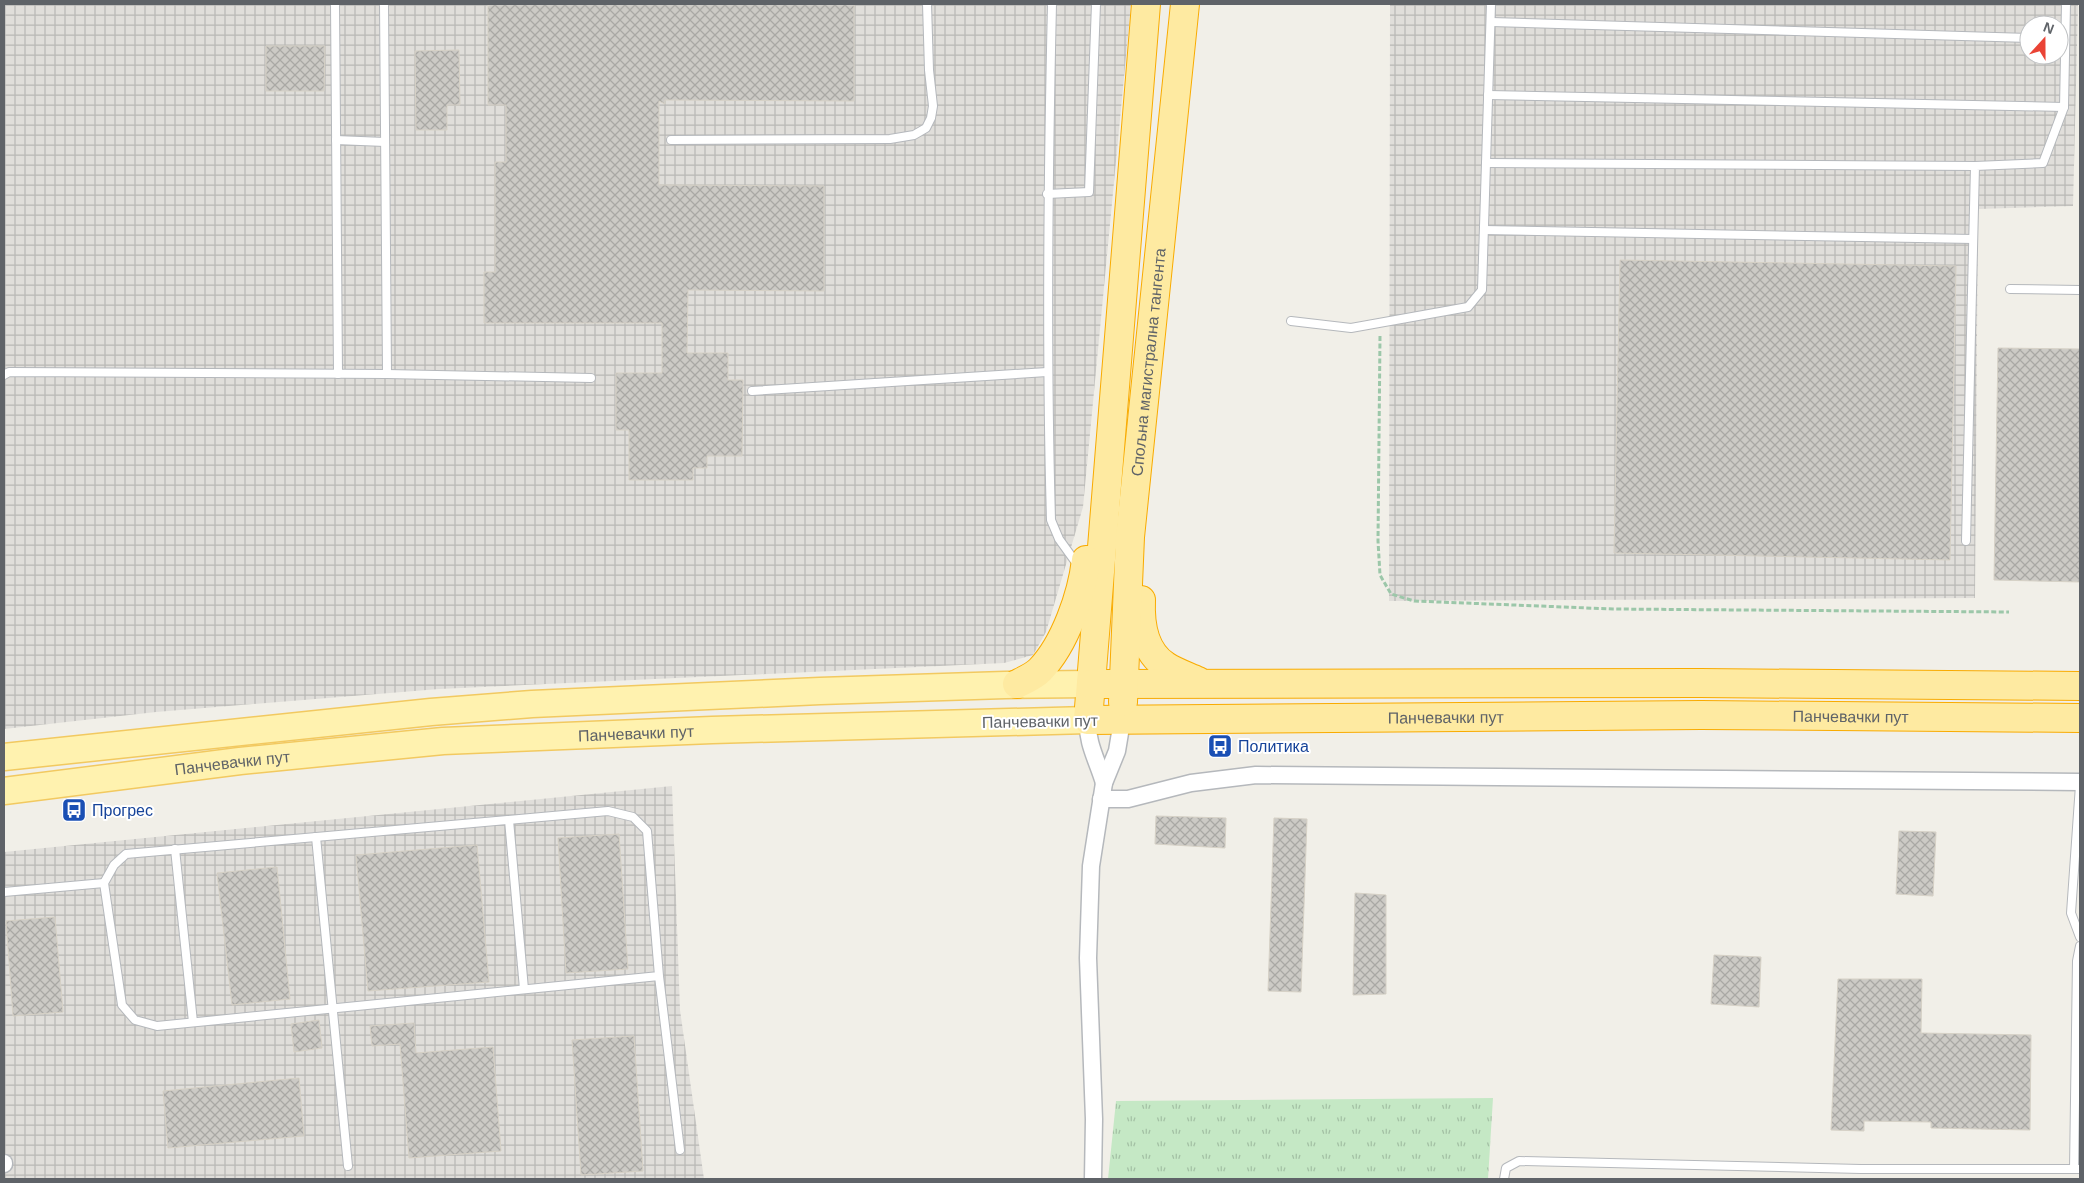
<svg xmlns="http://www.w3.org/2000/svg" width="2084" height="1183" font-family="Arial,sans-serif">
<defs>
<pattern id="industrial-grid" width="8" height="8" patternUnits="userSpaceOnUse" patternTransform="scale(1.25)"><rect width="8" height="8" fill="#e0deda"/><path d="M0 4h8M4 0v8" fill="none" stroke="#b9b8b5"/></pattern>
<pattern id="grass-tufts" width="24" height="20" patternUnits="userSpaceOnUse" patternTransform="scale(1.25)"><rect width="24" height="20" fill="#c5e8c5"/><path d="M3 7l-1-3M5 7V3M7 7l1-3M15 17l-1-3M17 17v-4M19 17l1-3" fill="none" stroke="#a3c0a4"/></pattern>
<pattern id="building-cross-hatch" width="8" height="8" patternUnits="userSpaceOnUse" patternTransform="scale(1.25)"><rect width="8" height="8" fill="#cccac5"/><path d="M0 0l8 8M0 8l8-8" fill="none" stroke="#a9a8a4"/></pattern>
</defs>
<rect width="100%" height="100%" fill="#f1efe8"/>
<g fill="url(#industrial-grid)" fill-rule="evenodd">
<polygon points="4,4 1131,4 1083,507 1046,632 1033,655 1004,663 439,689 156,712 4,729"/>
<path d="M1390 4H2078L2073 206 1978 209 1975 598 1389 601ZM2029 25H2059V55H2029Z"/>
<polygon points="672,786 680,1010 704,1179 4,1179 4,852"/>
</g>
<polygon fill="url(#grass-tufts)" points="1493,1098 1488,1179 1108,1179 1116,1101"/>
<g fill="url(#building-cross-hatch)" stroke="#d6d1c6">
<polygon points="488,4 854,4 854,101 665,100 665,104 659,101 659,185 824,186 824,291 688,290 687,353 728,353 728,380 743,380 742,456 707,456 707,468 693,468 693,480 629,480 629,430 616,430 616,373 662,373 662,323 484,323 484,272 495,272 495,162 506,162 506,105 488,105"/>
<polygon points="266,46 325,46 324,91 266,91"/>
<polygon points="459,50 460,105 447,105 447,130 416,130 415,51"/>
<polygon points="1620,260 1956,266 1950,560 1614,553"/>
<polygon points="1998,348 2080,349 2080,582 1994,580"/>
<polygon points="1156,816 1226,818 1225,848 1155,844"/>
<polygon points="1274,818 1307,819 1301,992 1268,991"/>
<polygon points="1899,831 1936,832 1933,896 1896,894"/>
<polygon points="619,834 628,969 566,973 558,838"/>
<polygon points="477,845 489,982 368,991 356,855"/>
<polygon points="277,867 290,999 232,1005 217,873"/>
<polygon points="1355,893 1386,895 1386,994 1353,995"/>
<polygon points="55,917 63,1012 13,1016 6,921"/>
<polygon points="1714,955 1761,957 1759,1007 1711,1004"/>
<polygon points="1838,979 1922,979 1921,1033 2031,1035 2030,1130 1931,1128 1931,1122 1864,1121 1864,1131 1831,1130"/>
<polygon points="319,1020 322,1048 294,1052 291,1024"/>
<polygon points="414,1023 416,1053 493,1047 501,1151 409,1158 400,1044 372,1046 370,1026"/>
<polygon points="634,1036 643,1171 581,1175 572,1040"/>
<polygon points="299,1078 304,1136 168,1148 163,1091"/>
</g>
<g fill="none" stroke-linecap="round" stroke-linejoin="round">
<defs>
<g id="service">
<polyline points="335,4 338,374"/>
<polyline points="384,4 387,374"/>
<path d="M1052 4C1048 177 1046 348 1051 520L1059 539 1077 564"/>
<polyline points="1491,22 2029,38"/>
<polyline points="1488,95 2064,107"/>
<polyline points="336,140 385,142"/>
<polyline points="671,140 890,139 914,135 926,128 931,118 933,106 929,70 927,4"/>
<polyline points="1486,163 1975,166"/>
<polyline points="1047,194 1089,192 1096,4"/>
<polyline points="1484,230 1973,239"/>
<polyline points="2010,289 2080,290"/>
<polyline points="1291,321 1351,328 1468,307 1482,290 1491,4"/>
<polyline points="4,375 9,372 387,374 591,378"/>
<polyline points="752,391 1047,372"/>
<polyline points="1966,541 1975,166 2043,163 2064,107 2066,4"/>
<polyline points="2080,785 2071,913 2080,937"/>
<polyline points="509,820 524,989"/>
<polyline points="316,837 348,1166"/>
<polyline points="175,849 193,1022"/>
<polyline points="4,892 104,883"/>
<polyline points="659,976 157,1026 135,1020 122,1005 104,883 114,865 126,854 608,811 633,817 647,831 659,976 680,1150"/>
<polyline points="2074,1169 2077,961 2080,946"/>
<polyline points="1504,1179 1506,1168 1519,1161 1861,1169 2080,1169"/>
</g>
<g id="minor">
<path d="M1088 720C1086 742 1098 762 1104 783"/>
<polyline points="1101,799 1128,799 1191,783 1256,775 2080,782"/>
<polyline points="4,1163 4,1164"/>
<polyline points="1093,1179 1094,1119 1088,958 1091,866 1104,783 1117,751 1122,721"/>
</g>
<g id="primary">
<polyline points="4,757 431,712 532,704 820,691 1005,685 1091,684"/>
<path id="s1" d="M4 791 240 761 443 741 712 730 1088 720"/>
</g>
<g id="trunk">
<path id="s2" d="M1146 4 1088 720 1701 715 2080 718"/>
<path d="M1141 600C1140 623 1144 652 1166 666 1175 672 1187 676 1198 681"/>
<path d="M1017 684C1025 680 1034 676 1040 670 1065 644 1082 595 1086 560"/>
<polyline points="1091,684 1700,683 2080,686"/>
<path id="s3" d="M1123 702 1130 537 1185 4"/>
</g>
</defs>
<use href="#service" stroke="#b5b8bc" stroke-width="10"/>
<use href="#minor" stroke="#b5b8bc" stroke-width="19"/>
<use href="#primary" stroke="#f2c960" stroke-width="29"/>
<use href="#trunk" stroke="#f9ab00" stroke-width="30"/>
<polyline stroke="#9cc7a9" stroke-width="3" stroke-dasharray="5 2.5" stroke-linecap="butt" points="1380,336 1378,541 1380,575 1391,594 1414,601 1613,609 2009,612"/>
<use href="#service" stroke="#fff" stroke-width="8"/>
<use href="#minor" stroke="#fff" stroke-width="16"/>
<use href="#primary" stroke="#fff2af" stroke-width="26"/>
<use href="#trunk" stroke="#feeaa1" stroke-width="28"/>
</g>
<defs>
<symbol id="bus-square" viewBox="-11 -11 22 22"><rect x="-9" y="-9" width="18" height="18" rx="4" fill="#1a4fb4" stroke="#fff"/><path d="M-5-6H5V4H4V6H2V4H-2V6H-4V4H-5ZM-3.5-4V0h7V-4ZM-3.5 1.2v1.5H-2V1.2ZM2 1.2v1.5H3.5V1.2Z" fill="#fff"/></symbol>
</defs>
<g fill-rule="evenodd">
<use href="#bus-square" x="1206" y="732" width="28" height="28"/>
<use href="#bus-square" x="60" y="796" width="28" height="28"/>
</g>
<g text-anchor="middle" stroke-width="4" stroke-linejoin="round" paint-order="stroke">
<g font-size="16" fill="#5f6368" stroke="#fff">
<text dy="6" stroke="none"><textPath href="#s3" startOffset="341">Спољна магистрална тангента</textPath></text>
<text dy="6" stroke="none"><textPath href="#s2" startOffset="1481">Панчевачки пут</textPath></text>
<text dy="6" stroke="none"><textPath href="#s2" startOffset="1076">Панчевачки пут</textPath></text>
<text transform="translate(1040 721) rotate(-1)" y="6">Панчевачки пут</text>
<text dy="6" stroke="none"><textPath href="#s1" startOffset="635">Панчевачки пут</textPath></text>
<text dy="6" stroke="none"><textPath href="#s1" startOffset="230">Панчевачки пут</textPath></text>
</g>
<g font-size="16" fill="#164399" stroke="#fff" text-anchor="start">
<text x="1238" y="752">Политика</text>
<text x="92" y="816">Прогрес</text>
</g>
</g>
<rect width="2084" height="1183" fill="none" stroke="#5f6368" stroke-width="10"/>
<g transform="translate(2044 40) rotate(21)"><circle r="24" fill="#ffffff" stroke="#bfc1c3"/>
<path d="M0-4L9 19L0 12L-9 19Z" fill="#ea4335"/>
<text y="-8" font-size="14" font-weight="bold" text-anchor="middle" fill="#5f6368">N</text>
</g>
</svg>
